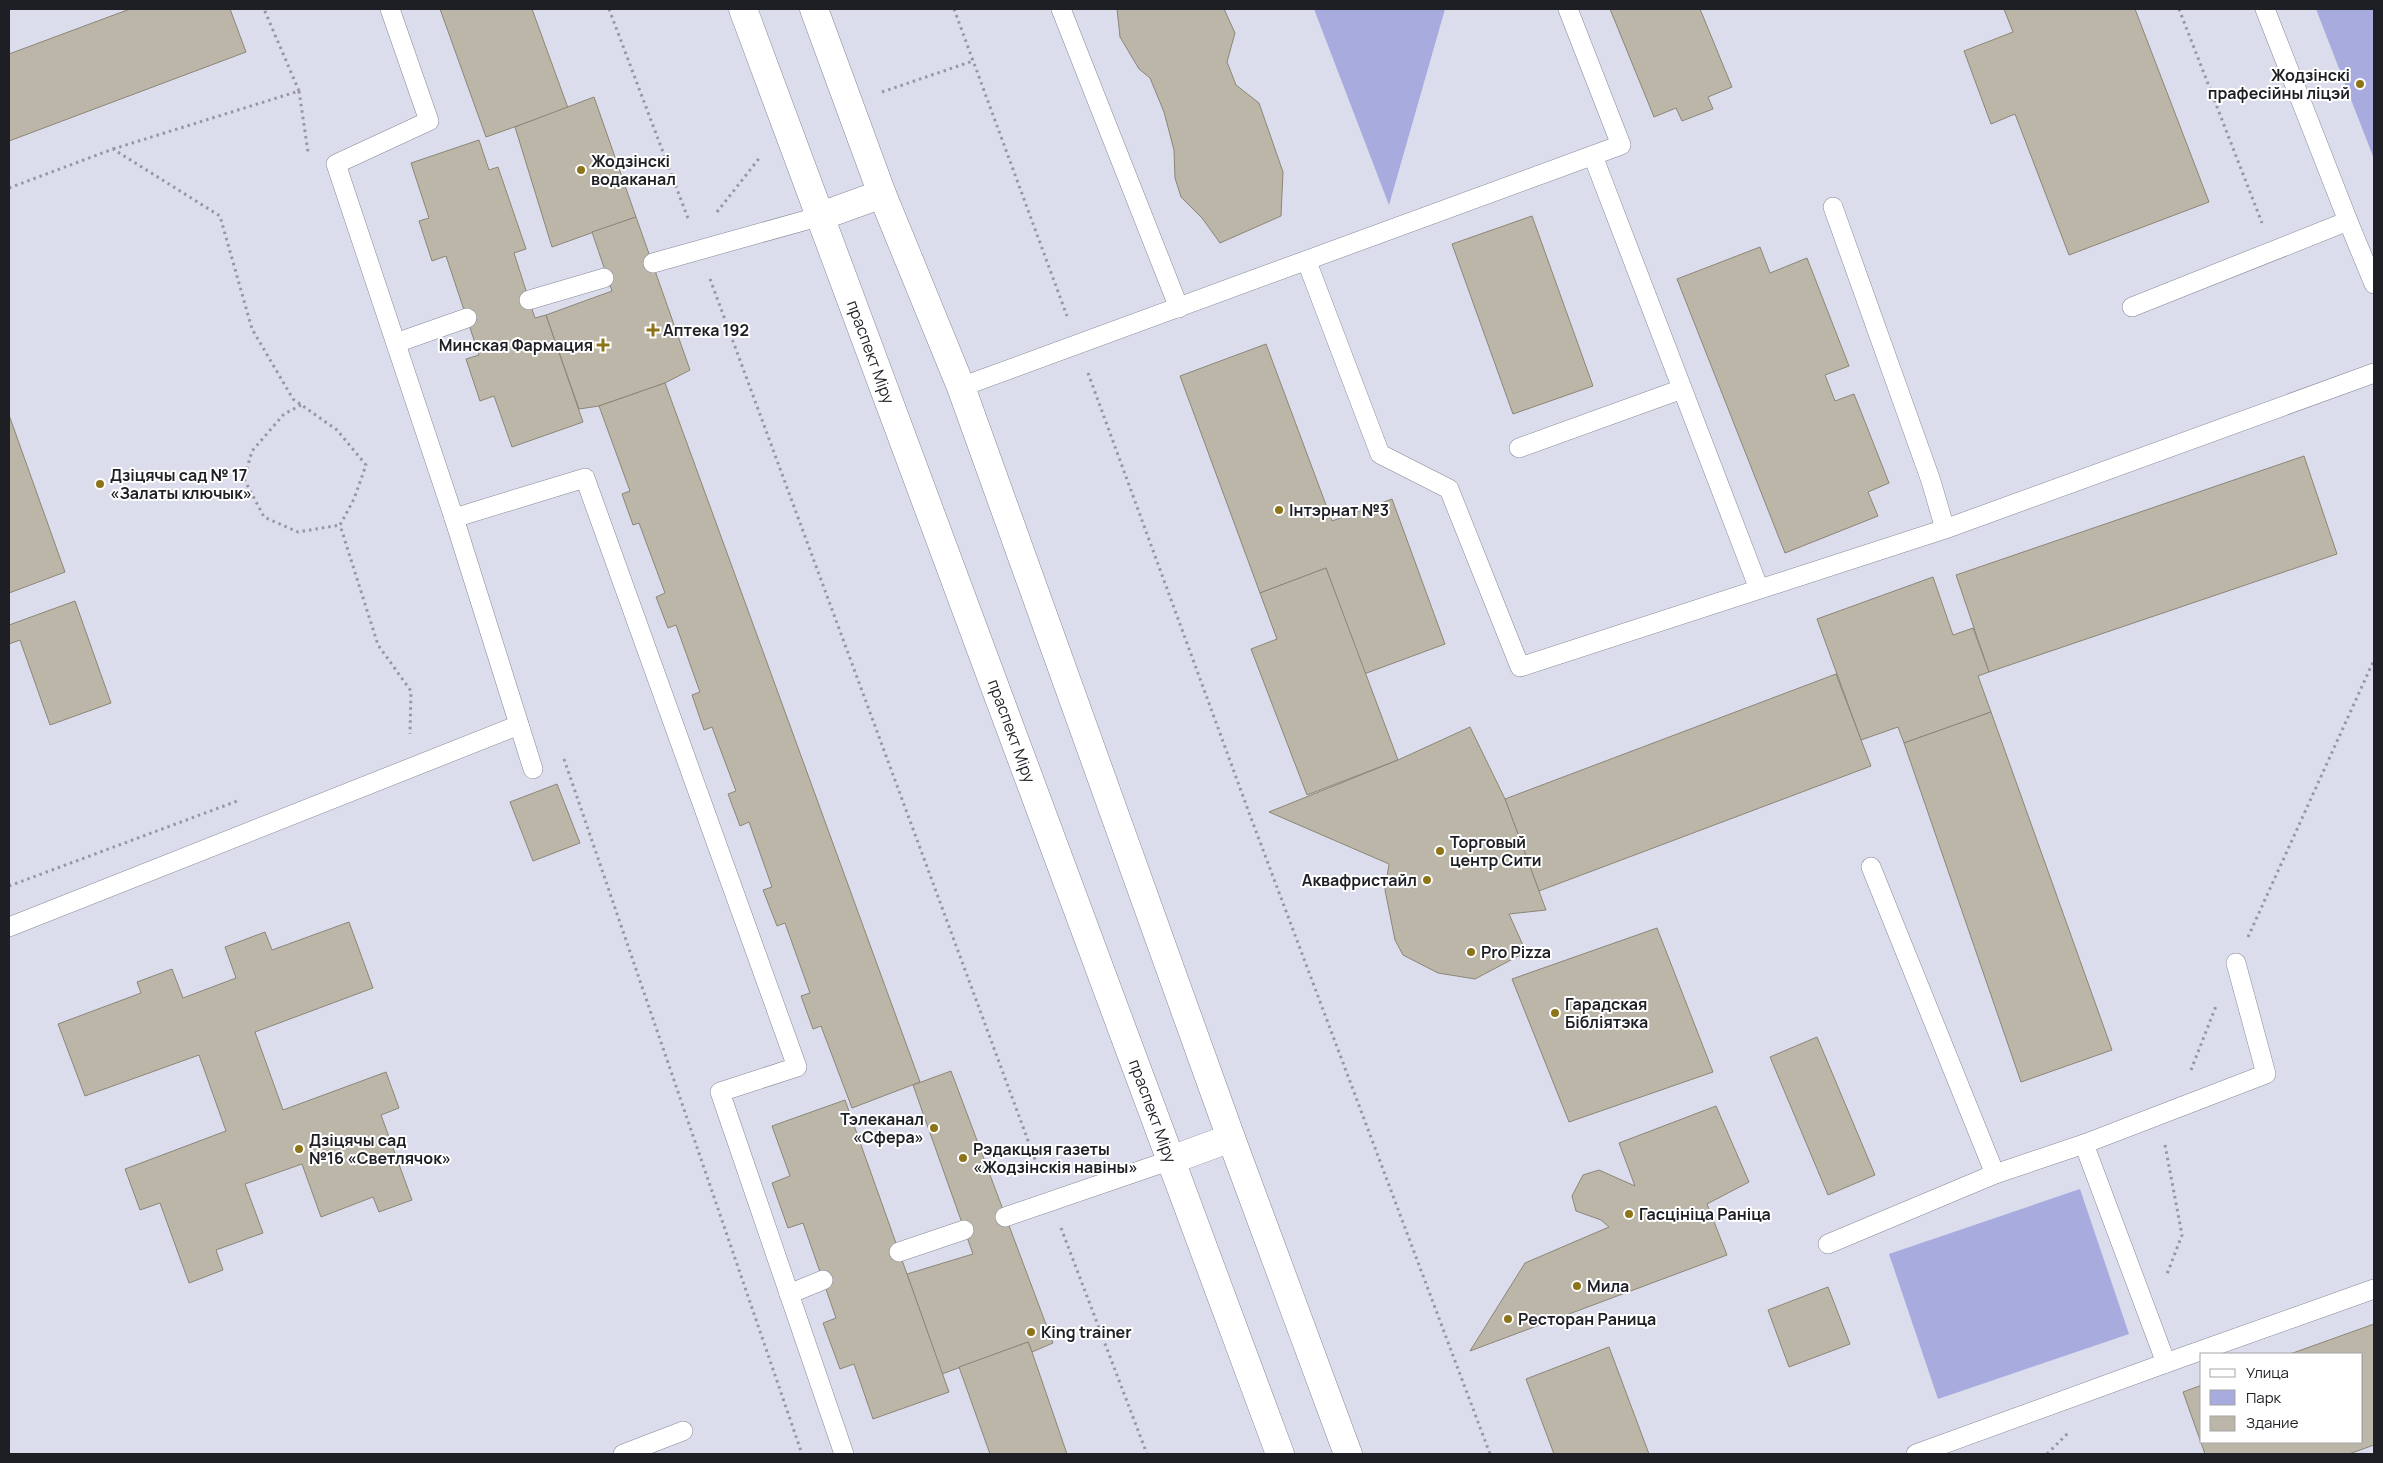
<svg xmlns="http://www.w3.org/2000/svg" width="2383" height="1463" font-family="Manrope,sans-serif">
<rect width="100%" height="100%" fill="#dbdded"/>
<g fill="#a7abde">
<polygon points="1314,9 1445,9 1389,205"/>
<polygon points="2316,9 2374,9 2374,159"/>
<polygon points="2080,1189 2129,1334 1938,1399 1889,1254"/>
</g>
<g fill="#bbb6a7" stroke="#8b8677">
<polygon points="130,9 230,9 246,52 9,141 9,54"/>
<polygon points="440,9 532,9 568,108 486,137"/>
<polygon points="1117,9 1224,9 1235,33 1227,62 1236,85 1259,103 1283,172 1281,216 1220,243 1202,218 1181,197 1175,178 1174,150 1164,112 1150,78 1139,69 1120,37"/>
<polygon points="1610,9 1700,9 1732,87 1708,97 1713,109 1682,121 1676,108 1654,117"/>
<polygon points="2004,9 2135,9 2209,202 2069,255 2015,114 1991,124 1964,51 2013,32"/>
<polygon points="594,97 636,217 552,247 515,127"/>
<polygon points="479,140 489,170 498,167 526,249 514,253 529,300 535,318 546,315 583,422 512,447 494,396 480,401 466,359 479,355 446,256 432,261 419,221 429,218 411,163"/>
<polygon points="1532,216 1593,386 1513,414 1452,244"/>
<polygon points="636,217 690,370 665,383 599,406 579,409 546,315 612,291 592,232"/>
<polygon points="1760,247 1770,273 1807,258 1849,366 1825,375 1835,401 1854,394 1889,483 1868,492 1878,516 1785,553 1677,279"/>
<polygon points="1266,344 1332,521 1392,499 1445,644 1364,674 1326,568 1260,593 1180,376"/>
<polygon points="665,383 920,1082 852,1108 821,1026 813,1029 801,996 810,993 785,923 777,926 763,890 772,887 749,822 740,826 728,794 736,791 712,727 704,730 692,695 700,692 676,625 668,628 656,597 665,593 639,523 633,525 622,494 630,491 599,406"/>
<polygon points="9,415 65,572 9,593"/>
<polygon points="2304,456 2337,554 1989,672 1956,575"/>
<polygon points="1326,568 1398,760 1307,795 1251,649 1277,639 1260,593"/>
<polygon points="1933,577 1953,635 1973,628 1989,672 1978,676 1991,712 1904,743 1898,727 1861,740 1817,619"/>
<polygon points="75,601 111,703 50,725 20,640 9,644 9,625"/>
<polygon points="1836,674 1871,766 1539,891 1505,799"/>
<polygon points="1991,712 2112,1050 2021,1082 1904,743"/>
<polygon points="1470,727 1505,799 1546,910 1509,914 1526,952 1475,979 1438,973 1403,955 1395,940 1385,890 1389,864 1269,812 1398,760"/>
<polygon points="557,784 580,843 533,861 510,802"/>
<polygon points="349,922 373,988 255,1032 283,1110 386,1072 399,1108 381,1115 412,1200 379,1212 373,1197 321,1217 302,1164 245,1184 263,1233 216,1250 223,1270 189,1283 160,1203 140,1210 125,1169 226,1131 199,1055 85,1096 58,1024 141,993 137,982 172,969 183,998 236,978 225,947 265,932 272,950"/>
<polygon points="1657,928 1713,1072 1569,1122 1512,979"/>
<polygon points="1817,1037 1875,1175 1828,1195 1770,1057"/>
<polygon points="951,1071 1053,1343 1032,1352 1028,1342 942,1374 907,1274 973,1254 913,1085"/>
<polygon points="845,1100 949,1392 873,1419 854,1364 840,1369 823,1323 836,1318 803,1223 788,1228 772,1183 790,1176 772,1126"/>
<polygon points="1716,1106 1749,1182 1707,1204 1727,1255 1470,1351 1525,1263 1609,1227 1601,1220 1576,1211 1572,1196 1583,1175 1599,1170 1635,1186 1619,1143"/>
<polygon points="1828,1287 1850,1344 1789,1367 1768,1310"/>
<polygon points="2374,1324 2374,1445 2349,1454 2205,1454 2183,1392 2202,1385 2202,1442 2362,1442 2362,1354 2290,1354"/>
<polygon points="1028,1342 1032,1352 1067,1454 990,1454 959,1367"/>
<polygon points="1609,1347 1649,1454 1554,1454 1526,1379"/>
</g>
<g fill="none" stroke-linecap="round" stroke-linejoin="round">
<defs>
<g id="lane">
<polyline points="390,9 429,121 336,164 454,518 585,478 797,1067 720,1092 844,1454"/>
<polyline points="1061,9 1179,308"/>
<polyline points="2265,9 2348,221"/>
<polyline points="1593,156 1759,589"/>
<polyline points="1833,207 1931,481 1945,529"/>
<polyline points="1307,262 1380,454 1449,489 1520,667 1945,529 2374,373"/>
<polyline points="653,263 821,216"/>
<polyline points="529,300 604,278"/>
<polyline points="2132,307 2348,221 2374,284"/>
<polyline points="396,343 467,318"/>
<polyline points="961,387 1621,145 1568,9"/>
<polyline points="1519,448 1682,389"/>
<polyline points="454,518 533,769"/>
<polyline points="1871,867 1995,1174"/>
<polyline points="9,927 519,725"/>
<polyline points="2084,1144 2266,1074 2236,963"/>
<polyline points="1005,1217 1171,1160"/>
<polyline points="1828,1244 1995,1174 2084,1144 2166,1363 1916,1454"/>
<polyline points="899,1252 964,1230"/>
<polyline points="789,1294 823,1280"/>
<polyline points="2166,1363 2374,1289"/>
<polyline points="623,1454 683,1431"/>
</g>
<g id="secondary">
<polyline points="743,9 1280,1454"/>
<polyline points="814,9 882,194 961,387 1231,1138 1348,1454"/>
<polyline points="821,216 882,194"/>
<polyline points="1171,1160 1231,1138"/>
</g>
</defs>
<use href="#lane" stroke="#868897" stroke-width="20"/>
<use href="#secondary" stroke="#868897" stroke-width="29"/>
<g stroke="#9697a3" stroke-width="3" stroke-dasharray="2.5 4" stroke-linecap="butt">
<polyline points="609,9 689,221"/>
<polyline points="954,9 1067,316"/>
<polyline points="2179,9 2262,223"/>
<polyline points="299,91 308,152"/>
<polyline points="882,92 973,61"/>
<polyline points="113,149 299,91 264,9"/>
<polyline points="9,188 113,149 220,216 252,329 293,399 337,430 366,465 354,499 340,525 378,645 411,691 410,734"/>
<polyline points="717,212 761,156"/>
<polyline points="710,279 1040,1173"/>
<polyline points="1088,373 1251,818 1490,1454"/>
<polyline points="301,405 284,414 252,451 244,479 264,517 298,532 340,525"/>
<polyline points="564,759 802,1454"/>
<polyline points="9,886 240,800"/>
<polyline points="2248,937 2374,660"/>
<polyline points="2191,1070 2216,1006"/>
<polyline points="2165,1145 2182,1235 2167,1274"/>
<polyline points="1061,1228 1147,1454"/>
<polyline points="2047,1454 2069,1432"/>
</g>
<use href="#lane" stroke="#fff" stroke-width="19"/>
<use href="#secondary" stroke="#fff" stroke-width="28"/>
</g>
<g fill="#8d7418" stroke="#fff" stroke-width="2">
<circle cx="2360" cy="84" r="5"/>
<circle cx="581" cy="170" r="5"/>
<path d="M650.5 322.5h5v5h5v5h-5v5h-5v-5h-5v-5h5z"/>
<path d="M600.5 337.5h5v5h5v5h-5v5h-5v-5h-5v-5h5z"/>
<circle cx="100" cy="484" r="5"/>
<circle cx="1279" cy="510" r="5"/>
<circle cx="1440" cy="851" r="5"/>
<circle cx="1427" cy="880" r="5"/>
<circle cx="1471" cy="952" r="5"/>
<circle cx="1555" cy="1013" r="5"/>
<circle cx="934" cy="1128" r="5"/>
<circle cx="299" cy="1149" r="5"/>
<circle cx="963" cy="1158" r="5"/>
<circle cx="1629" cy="1214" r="5"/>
<circle cx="1577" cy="1286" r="5"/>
<circle cx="1508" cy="1319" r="5"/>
<circle cx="1031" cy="1332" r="5"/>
</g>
<g text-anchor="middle" stroke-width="4" stroke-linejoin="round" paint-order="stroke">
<g font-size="16" font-weight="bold" fill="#1e1f25" stroke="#fff" text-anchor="start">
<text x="2350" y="81" text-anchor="end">Жодзінскі<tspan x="2350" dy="18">прафесійны ліцэй</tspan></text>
<text x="591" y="167">Жодзінскі<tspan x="591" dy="18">водаканал</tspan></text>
<text x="663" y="336">Аптека 192</text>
<text x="593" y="351" text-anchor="end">Минская Фармация</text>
<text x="110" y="481">Дзіцячы сад № 17<tspan x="110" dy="18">«Залаты ключык»</tspan></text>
<text x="1289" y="516">Інтэрнат №3</text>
<text x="1450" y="848">Торговый<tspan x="1450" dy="18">центр Сити</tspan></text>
<text x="1417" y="886" text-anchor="end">Аквафристайл</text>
<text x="1481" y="958">Pro Pizza</text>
<text x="1565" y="1010">Гарадская<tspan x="1565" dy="18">Бібліятэка</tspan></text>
<text x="924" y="1125" text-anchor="end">Тэлеканал<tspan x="924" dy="18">«Сфера»</tspan></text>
<text x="309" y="1146">Дзіцячы сад<tspan x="309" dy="18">№16 «Светлячок»</tspan></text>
<text x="973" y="1155">Рэдакцыя газеты<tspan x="973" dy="18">«Жодзінскія навіны»</tspan></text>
<text x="1639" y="1220">Гасцініца Раніца</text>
<text x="1587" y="1292">Мила</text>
<text x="1518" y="1325">Ресторан Раница</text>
<text x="1041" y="1338">King trainer</text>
</g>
<g font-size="16" fill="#1e1f25" stroke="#fff">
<text transform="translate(871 352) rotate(70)" y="6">праспект Міру</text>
<text transform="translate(1012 731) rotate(70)" y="6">праспект Міру</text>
<text transform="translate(1153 1111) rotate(70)" y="6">праспект Міру</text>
</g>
</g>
<rect width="2383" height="1463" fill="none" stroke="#1e1f25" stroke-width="20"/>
<rect x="2200" y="1353" width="162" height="90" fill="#ffffff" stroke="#a5a5a8"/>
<rect x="2210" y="1369" width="25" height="8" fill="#ffffff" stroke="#a5a5a8"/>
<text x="2246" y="1378" font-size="15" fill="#1e1f25">Улица</text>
<rect x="2210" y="1390" width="25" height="15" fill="#a7abde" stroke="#a5a5a8"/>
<text x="2246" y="1403" font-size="15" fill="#1e1f25">Парк</text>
<rect x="2210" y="1416" width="25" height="15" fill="#bbb6a7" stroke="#a5a5a8"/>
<text x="2246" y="1428" font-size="15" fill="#1e1f25">Здание</text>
</svg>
